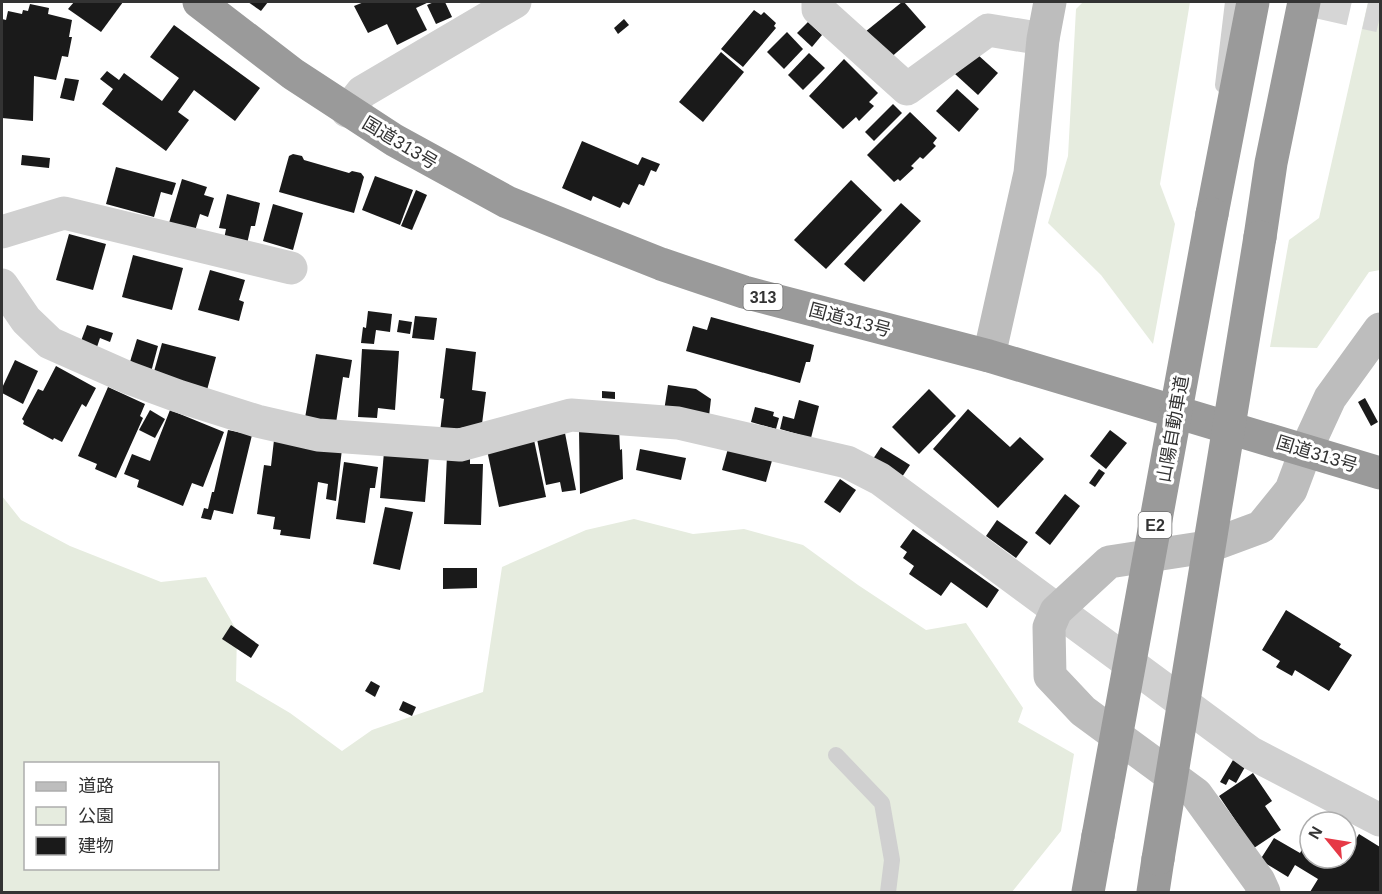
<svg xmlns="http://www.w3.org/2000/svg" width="1382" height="894" font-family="Arial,'Noto Sans JP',sans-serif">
<rect width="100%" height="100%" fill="#fff"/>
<g fill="#e6ecdf" fill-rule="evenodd">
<polygon points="1083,2 1190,2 1160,184 1175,224 1153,344 1101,275 1048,223 1068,156 1076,9"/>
<polygon points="1368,2 1380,2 1380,270 1369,272 1317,348 1270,347 1289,240 1319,218"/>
<path d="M2 496 21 520 70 546 161 582 206 577 237 631 236 681 290 713 342 751 372 730 483 692 502 567 586 530 634 519 693 534 744 529 803 545 858 585 926 630 966 623 1023 708 1018 722 1074 754 1061 831 1012 892H2ZM26 764H218V868H26Z"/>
</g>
<g fill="#1a1a1a">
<polygon points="74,2 123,2 101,32 68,9"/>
<polygon points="248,2 268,2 261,11"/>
<polygon points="364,2 429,2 416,8 427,30 397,45 387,24 368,33 354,6"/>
<polygon points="434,2 445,2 452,17 436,24 427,5"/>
<polygon points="902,2 904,2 926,27 889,59 865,32"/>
<polygon points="30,4 49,8 48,14 72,20 69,37 72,37 68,57 62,56 56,80 34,76 33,121 2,118 2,19 6,20 8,11 22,14 23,10 28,11"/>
<polygon points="754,10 761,15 764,12 776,23 774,26 776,28 743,67 721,49"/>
<polygon points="624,19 629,25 618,34 614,28"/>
<polygon points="808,22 822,35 812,47 797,33"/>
<polygon points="174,25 260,88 235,121 194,90 178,112 189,120 166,151 102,104 113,89 100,79 107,71 119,80 124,73 162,101 179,78 150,57"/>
<polygon points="787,32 803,49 784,69 767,52"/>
<polygon points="721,52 744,72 703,122 679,102"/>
<polygon points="809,53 825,68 803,90 788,75"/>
<polygon points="978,55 998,73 978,95 955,74"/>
<polygon points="844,59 878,93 869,102 874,106 859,121 856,117 843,129 809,96"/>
<polygon points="65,78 79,80 74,101 60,98"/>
<polygon points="957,89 979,109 959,132 936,111"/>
<polygon points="893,104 902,113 874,141 865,132"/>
<polygon points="910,112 937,138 933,143 936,146 923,159 920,157 911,166 914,168 900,181 898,179 894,182 867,155"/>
<polygon points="582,141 638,165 642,157 660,164 656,172 651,170 644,186 639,184 629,205 623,202 620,208 593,196 591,201 562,188"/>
<polygon points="293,154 302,156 304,160 349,173 352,171 361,173 364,177 354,213 279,192 289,156"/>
<polygon points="22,155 50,158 49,168 21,165"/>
<polygon points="116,167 176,183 172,195 161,192 154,217 106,204"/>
<polygon points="375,176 413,190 400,225 362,210"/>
<polygon points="182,179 207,187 204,195 214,198 208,217 200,214 195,231 169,223"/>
<polygon points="851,180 882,210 826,269 794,240"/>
<polygon points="416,190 427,195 412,230 401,226"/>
<polygon points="227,194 260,203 255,226 251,226 247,244 224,239 226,229 219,228"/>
<polygon points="901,203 921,221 864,282 844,264"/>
<polygon points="273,204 303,213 293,250 263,241"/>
<polygon points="69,234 106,244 93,290 56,280"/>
<polygon points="133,255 183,268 172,310 122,297"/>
<polygon points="210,270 245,280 239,300 244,302 239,321 198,310"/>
<polygon points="368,311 392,314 390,332 376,330 374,344 361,343 363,327 366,328"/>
<polygon points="415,316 437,318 434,340 412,338"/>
<polygon points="711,317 814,345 810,362 806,362 800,383 686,351 693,326 707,330"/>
<polygon points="399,320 412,322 410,334 397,332"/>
<polygon points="87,325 113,333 110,342 100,338 97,347 81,341"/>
<polygon points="137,339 158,346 151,372 129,365"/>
<polygon points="162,343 216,357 207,390 153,375"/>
<polygon points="446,348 476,352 472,390 486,392 482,424 440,432 444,399 440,398"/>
<polygon points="362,349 399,351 395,410 378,408 377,418 358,417"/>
<polygon points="316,354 352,360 349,378 343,377 336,423 305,418"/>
<polygon points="15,360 38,371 23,404 2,393 2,388"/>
<polygon points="56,366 96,388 86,407 82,404 62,442 54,438 53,440 23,424 24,421 22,419 38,389 43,391"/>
<polygon points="668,385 696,389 711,399 709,416 664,411"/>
<polygon points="108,387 145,404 140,416 143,418 116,478 95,469 97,464 78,456"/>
<polygon points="929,389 956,416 919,454 892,427"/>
<polygon points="602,391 615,392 615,399 602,398"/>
<polygon points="1365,398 1378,422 1371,426 1358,402"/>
<polygon points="799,400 819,406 811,438 780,429 783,416 794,419"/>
<polygon points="755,407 774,412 773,416 779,418 776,429 751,422"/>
<polygon points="968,409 1010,447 1020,437 1044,459 998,508 933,449"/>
<polygon points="150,410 165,419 155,438 139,430"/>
<polygon points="170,410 224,432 203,487 192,483 183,506 137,487 139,480 124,474 132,454 150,461"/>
<polygon points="619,429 620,450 622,449 623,479 580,494 579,430"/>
<polygon points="228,430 252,435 233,514 214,510 211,520 201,518 204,508 208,509 212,492 214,492"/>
<polygon points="1110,430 1127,443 1106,469 1090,456"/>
<polygon points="565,433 576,490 562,492 560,482 546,485 537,439"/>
<polygon points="274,440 342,449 336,501 326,499 328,484 318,482 310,539 280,535 281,530 273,529 275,517 257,514 264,465 271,466"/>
<polygon points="534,440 546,497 499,507 487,450"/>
<polygon points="729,445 773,457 766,482 722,470"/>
<polygon points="881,447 910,465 902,477 873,459"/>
<polygon points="640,449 686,458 681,480 636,470"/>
<polygon points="384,452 429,456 425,502 380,498"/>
<polygon points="447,455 470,456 470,464 483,464 481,525 444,524"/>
<polygon points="344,462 378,467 375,488 370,488 365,523 336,519"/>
<polygon points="1099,469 1105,473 1095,487 1089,483"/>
<polygon points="840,479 856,490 840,513 824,502"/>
<polygon points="1065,494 1080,506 1050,545 1035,533"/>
<polygon points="385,507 413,512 400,570 373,564"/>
<polygon points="997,520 1028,542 1016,558 986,536"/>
<polygon points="913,529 999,590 987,608 951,582 941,596 909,574 914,566 903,558 907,552 900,547"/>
<polygon points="443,568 477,568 477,588 443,589"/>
<polygon points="1286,610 1341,644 1339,647 1352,655 1329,691 1295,670 1292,676 1276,667 1280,661 1262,650"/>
<polygon points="231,625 259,645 251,658 222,639"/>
<polygon points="371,681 380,686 375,697 365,691"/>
<polygon points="403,701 416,707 412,716 399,710"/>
<polygon points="1233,760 1245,767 1236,783 1229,779 1226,785 1220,782"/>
<polygon points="1253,773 1272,801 1265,806 1281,830 1254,848 1219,796"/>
<polygon points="1359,834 1380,847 1379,892 1310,892 1318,879 1295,865 1288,877 1260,860 1274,838 1300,853 1310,836 1310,858 1346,858 1346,847 1350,849"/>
</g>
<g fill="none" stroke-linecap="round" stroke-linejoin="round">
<polyline stroke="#d6d6d6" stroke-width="33" stroke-dasharray="33 16" stroke-linecap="butt" points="1318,2 1380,16"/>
<g stroke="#d0d0d0" stroke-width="16">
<polyline points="1223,85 1233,2"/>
<polyline points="836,755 882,803 892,860 888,892"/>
</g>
<g stroke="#d0d0d0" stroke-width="33">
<polyline points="818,2 818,9 907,89 988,30 1043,39"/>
<polyline points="347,111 362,92 515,2"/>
<polyline points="2,232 64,213 291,268"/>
<polyline points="2,285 26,320 50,343 129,378 178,396 257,421 318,435 460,445 571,415 678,423 847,462 880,479 1251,753 1380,820"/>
</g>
<g stroke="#bdbdbd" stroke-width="33">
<polyline points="989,356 1030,173 1043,39 1050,2"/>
<polyline points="1264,892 1259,881 1196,794 1083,711 1050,676 1049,627 1056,611 1109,562 1207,547 1261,527 1291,490 1306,450 1330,398 1380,329"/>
</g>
<g stroke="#9a9a9a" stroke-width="33">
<polyline points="199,2 293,74 394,140 507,202 593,237 661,264 744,292 989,356 1380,473"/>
<polyline points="1212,214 1253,2"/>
<polyline points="1260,237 1271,163 1304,2"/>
<polyline points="1088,892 1098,836"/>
<polyline points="1153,892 1158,859"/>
</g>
<g stroke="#9a9a9a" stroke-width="33">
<polyline points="1098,836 1212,214"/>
<polyline points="1158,859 1260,237"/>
</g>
</g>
<g text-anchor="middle" stroke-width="6" stroke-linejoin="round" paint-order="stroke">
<g fill="#fff" stroke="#707070" stroke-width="1.5">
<rect x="743.5" y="284" width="39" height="26" rx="4.5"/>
<rect x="1138.5" y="512" width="33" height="26" rx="4.5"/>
</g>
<g font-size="16" font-weight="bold" fill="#333">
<text x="763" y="303">313</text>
<text x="1155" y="531">E2</text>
</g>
<g font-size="18" fill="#333" stroke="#fff">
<text transform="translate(400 143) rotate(31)" y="6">国道313号</text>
<text transform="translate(850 320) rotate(15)" y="6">国道313号</text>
<text transform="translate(1173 429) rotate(-80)" y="6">山陽自動車道</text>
<text transform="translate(1317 454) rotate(17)" y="6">国道313号</text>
</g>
</g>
<rect width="1382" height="894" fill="none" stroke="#333333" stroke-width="6"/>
<rect x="24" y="762" width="195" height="108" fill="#ffffff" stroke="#adadad" stroke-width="1.5"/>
<rect x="36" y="782" width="30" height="9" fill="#bdbdbd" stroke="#adadad" stroke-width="1.5"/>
<text x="78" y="792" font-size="18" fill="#333333">道路</text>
<rect x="36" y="807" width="30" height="18" fill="#e6ecdf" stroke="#adadad" stroke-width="1.5"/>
<text x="78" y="822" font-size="18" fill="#333333">公園</text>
<rect x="36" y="837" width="30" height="18" fill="#1a1a1a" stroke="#adadad" stroke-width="1.5"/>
<text x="78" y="852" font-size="18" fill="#333333">建物</text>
<g transform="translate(1328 840) rotate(300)"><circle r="28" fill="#ffffff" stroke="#adadad" stroke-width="1.5"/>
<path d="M0-4.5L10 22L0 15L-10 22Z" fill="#e63946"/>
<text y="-9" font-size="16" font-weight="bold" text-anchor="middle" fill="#333333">N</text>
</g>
</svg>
